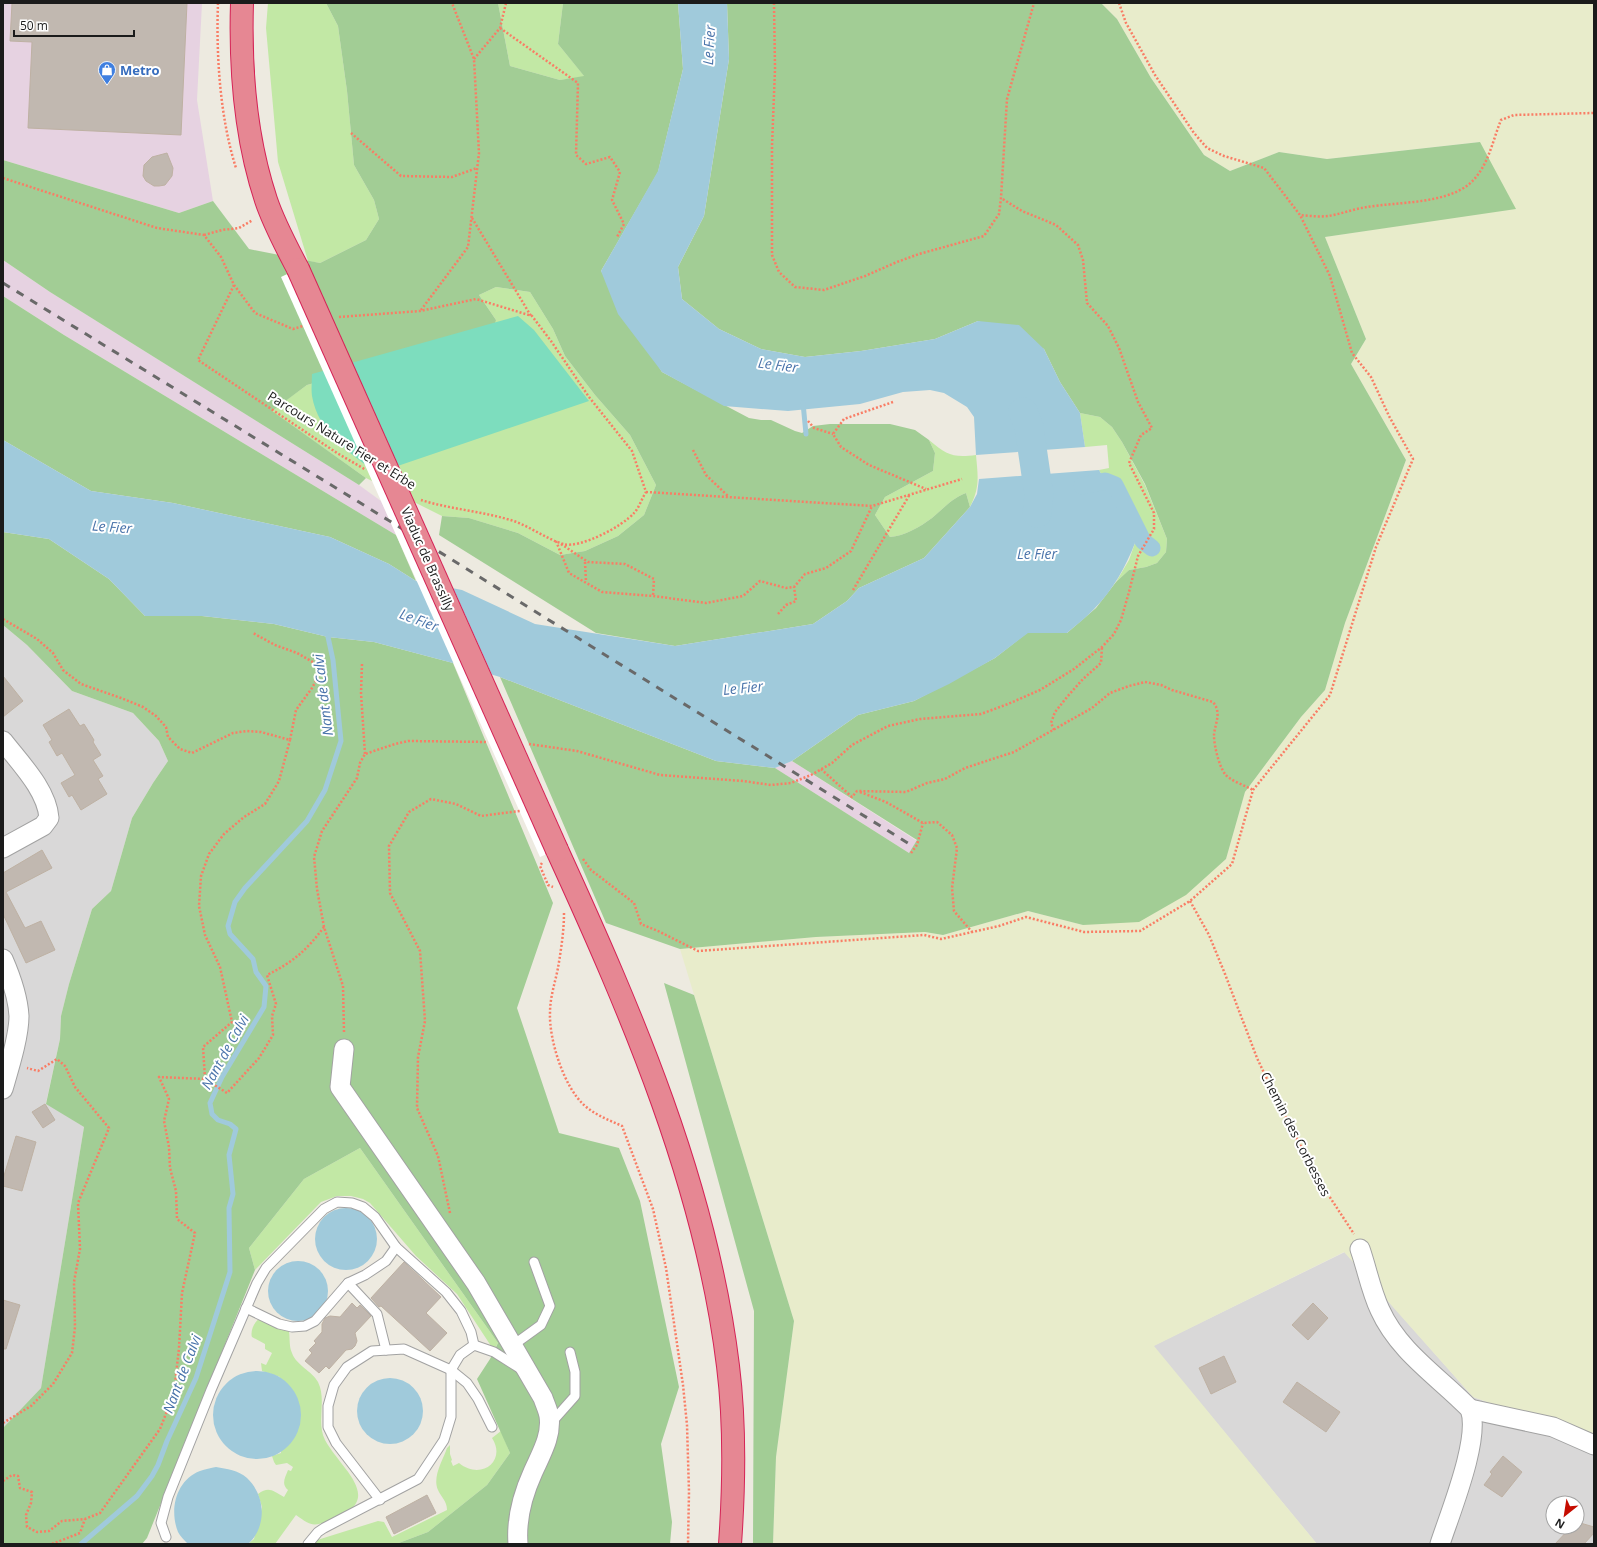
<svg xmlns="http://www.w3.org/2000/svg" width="1597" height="1547" font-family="'Open Sans',sans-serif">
<rect width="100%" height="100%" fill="#edeae0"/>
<g fill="#d9d8d8" fill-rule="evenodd">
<polygon points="3,625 27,645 72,691 133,713 159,741 168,761 153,783 132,818 111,891 92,909 69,984 61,1016 60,1039 46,1103 84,1127 41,1388 3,1428"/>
<path d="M1345 1252 1473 1397 1594 1440V1544H1317L1153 1346ZM1553 1503H1577V1527H1553Z"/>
</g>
<g fill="#e6d2e1">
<polygon points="3,3 202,3 197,100 213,201 179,213 3,160"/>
<polygon points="3,260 50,292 359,485 381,501 396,535 64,335 3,296"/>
<polygon points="792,761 917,841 909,853 775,768"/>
</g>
<polygon fill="#e8eccb" points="1101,3 1594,3 1594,1440 1473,1397 1344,1252 1154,1346 1317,1544 773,1544 776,1457 794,1321 680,949 816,937 925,932 943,935 1028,911 1083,925 1206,876 1226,859 1245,792 1301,717 1325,690 1345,623 1406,460 1351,364 1366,339 1325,237 1515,208 1479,142 1327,159 1279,152 1230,171 1204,155 1151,78 1117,19"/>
<g fill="#c2e8a5">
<polygon points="268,3 326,3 338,26 347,91 354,165 374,200 379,219 366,240 320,263 308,261 278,162 266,28"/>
<polygon points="498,3 563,3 558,44 585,77 560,80 510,66"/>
<polygon points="496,287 530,292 553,329 565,356 595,395 630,435 656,485 644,515 618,536 585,551 560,555 518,533 469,518 442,516 366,478 271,411 307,385 372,367 496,320 479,295"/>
<polygon points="1080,413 1100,417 1112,427 1122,442 1145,485 1167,539 1166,552 1157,563 1146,567 1129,570 1116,582 1129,560 1135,543 1113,495 1099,470 1109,468 1107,445 1085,447"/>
<path d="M929 440C947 455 953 458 976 455 978 477 980 487 970 507L966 493C952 498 943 509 932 518 920 527 904 536 890 537L875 515 885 497 933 471 935 453Z"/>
<polygon points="360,1148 498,1343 495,1348 491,1346 457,1294 416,1256 370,1203 363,1199 351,1196 337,1196 321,1202 255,1270 249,1248 304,1179"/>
<path d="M259 1319 289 1331C290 1338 289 1347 292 1353 296 1365 312 1371 318 1382 327 1400 316 1422 325 1440 342 1471 388 1500 329 1521 312 1527 310 1525 296 1515L275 1544H248L254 1539 262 1507 258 1494C269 1486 273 1491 284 1497L288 1490C281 1484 285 1478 288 1470L291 1471 293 1467 287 1463 276 1465 274 1462 272 1456 281 1453 280 1377 262 1371 261 1363 266 1365 272 1353 265 1349V1344L252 1337C250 1332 254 1322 259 1319Z"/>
<path d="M501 1431 510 1453 487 1485 428 1532 396 1544H311L314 1541 378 1521 384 1522 392 1537 447 1510C447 1501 441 1497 438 1490 432 1477 443 1460 447 1448L450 1445V1454L452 1460 451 1461 453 1466 459 1463C481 1481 507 1461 492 1438Z"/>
</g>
<g fill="#a2cd95">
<path d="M326 3H498L510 66 560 80 584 76 558 44 563 3H678L683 69 658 172 601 271 662 372 749 418 761 420H771L795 431 802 433 813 426 830 424H890L915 430 929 440 935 453 933 471 885 497 875 515 890 537C904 536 920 527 932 518 943 509 952 498 966 493L970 507 924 558 859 588 847 601 813 624 675 646 596 633 439 535 442 516 469 518 518 533 560 555 585 551 618 536 644 515 656 485 630 435 595 395 565 356 553 329 530 292 496 287 479 295 496 320 489 340 372 367 307 385 272 411 366 478 359 485 50 292 3 260V160L179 213 213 201 249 249 320 263 366 240 379 219 374 200 354 165 347 91 338 26Z"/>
<polygon points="727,3 1101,3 1117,19 1151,78 1204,155 1230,171 1279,152 1327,159 1480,142 1516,209 1325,237 1366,339 1351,364 1406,460 1345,623 1325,690 1301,717 1245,792 1226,859 1186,895 1139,922 1083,925 1028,911 943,935 925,932 816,937 680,949 606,923 500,677 716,761 775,768 909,853 917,840 792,761 858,715 914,701 995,658 1028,632 1067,633 1096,608 1116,582 1129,570 1146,567 1157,563 1166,552 1167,539 1145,484 1122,442 1112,427 1100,417 1080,413 1060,382 1044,349 978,321 935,339 861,351 805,357 761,349 719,329 682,299 678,267 704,216 729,59"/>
<polygon points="3,296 64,335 396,535 416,581 389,564 330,537 173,503 91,491 3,440"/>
<polygon points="3,532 49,539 109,579 145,616 202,616 274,624 328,637 374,642 453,663 553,903 517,1008 559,1133 619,1148 640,1201 679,1387 661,1444 672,1522 670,1544 396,1544 428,1532 487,1485 510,1453 477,1379 490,1359 498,1343 360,1148 304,1179 249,1248 255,1270 147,1538 142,1544 3,1544 3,1428 41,1388 84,1127 46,1104 60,1039 61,1016 69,984 92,909 111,891 132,818 153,783 168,761 159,741 133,713 72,691 27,645 3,625"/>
<polygon points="664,983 694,995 794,1321 776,1457 773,1544 753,1544 754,1311"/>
</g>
<path fill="#7dddbe" d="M518 316 534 330 589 401 377 473C349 453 318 432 312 396 311 389 312 381 312 374Z"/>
<g fill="#a0cadb">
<polygon points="678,3 727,3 729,59 704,216 678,267 682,299 719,329 761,349 805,357 861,351 935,339 978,321 1019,325 1044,349 1060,382 1080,413 1085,447 976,455 974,417 967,407 944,393 930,390 903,392 860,404 788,411 724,406 662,372 618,314 601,271 658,171 683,69"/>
<path d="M3 440 91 491 173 503 330 537 389 564 416 581 462 590 535 624 675 646 813 624 847 601 859 588 924 558 970 507 977 494 979 479 1099 470 1113 495 1135 543C1126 566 1113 590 1095 608 1087 617 1076 625 1067 633H1028L995 658 949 684 914 701 858 715 792 761 775 768 716 761 500 677 453 663 374 642 328 637 274 624 202 616H145L109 579 49 539 3 532Z"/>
<circle cx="346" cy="1239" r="31"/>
<circle cx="298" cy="1291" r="30"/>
<circle cx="257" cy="1415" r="44"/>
<circle cx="390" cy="1411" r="33"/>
<path d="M216 1467C227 1469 238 1470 247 1478 266 1496 267 1527 248 1544H188C184 1540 180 1536 178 1532 169 1510 176 1480 200 1471 205 1469 211 1468 216 1467Z"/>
</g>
<polygon fill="#fff" points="308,264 568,845 540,857 281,277"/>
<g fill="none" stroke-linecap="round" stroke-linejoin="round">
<g stroke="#a0cadb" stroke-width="5">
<polyline points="803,403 806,434"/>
<polyline points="81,1544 137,1496 152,1476 158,1465 167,1441 196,1378 230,1272 229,1208 233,1194 229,1155 236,1129 230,1124 218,1120 212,1114 210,1103 222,1077 264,1007 266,986 256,972 253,959 230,934 228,926 235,902 245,888 307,821 325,790 341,741 333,660 328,637 332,633"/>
</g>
<polyline stroke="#a0cadb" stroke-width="17" points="1082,486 1105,481 1115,485 1143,541 1152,548"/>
<polyline stroke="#a0cadb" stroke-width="29" points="1023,412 1029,427 1039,495 1037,513"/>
</g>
<g fill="#c1b8b0" stroke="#beb1a3">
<polygon points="12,3 187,3 181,135 28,128 32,42 10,41"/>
<polygon points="167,153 173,168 172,176 165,185 159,186 154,186 146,181 143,176 144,165 152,157"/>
<polygon points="3,676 23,701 3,717"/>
<polygon points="69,709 80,726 84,724 94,740 93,742 101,755 93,760 103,776 98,779 107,794 81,810 72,795 69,797 61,783 75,775 62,753 57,756 49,742 52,740 43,725"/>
<polygon points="42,850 52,868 6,892 25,928 41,921 55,950 26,963 3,914 3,873"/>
<polygon points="45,1104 55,1120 43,1128 32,1112"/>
<polygon points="16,1136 36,1142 22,1191 3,1186 3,1179"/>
<polygon points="404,1262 441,1297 426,1313 447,1333 430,1351 381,1306 379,1307 371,1298"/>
<polygon points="3,1300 20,1305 6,1349 3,1349"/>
<polygon points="352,1303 357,1308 360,1305 371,1316 355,1333 357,1341 355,1346 352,1349 346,1350 329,1369 326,1366 319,1373 305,1361 312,1353 309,1350 316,1343 314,1341 322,1332 322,1324 325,1318 330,1316 340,1317"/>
<polygon points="1313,1303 1328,1318 1308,1340 1292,1325"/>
<polygon points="1224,1356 1236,1382 1211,1394 1199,1368"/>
<polygon points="1297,1382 1340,1412 1326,1432 1283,1402"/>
<polygon points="1503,1456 1522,1472 1502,1497 1484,1485 1492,1474 1490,1472"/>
<polygon points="427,1495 436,1513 394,1534 386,1517"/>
<polygon points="1577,1522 1594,1527 1594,1533 1584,1544 1555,1544 1571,1527 1577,1527"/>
</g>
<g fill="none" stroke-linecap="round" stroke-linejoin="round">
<defs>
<g id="lane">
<polyline points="348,1283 377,1314 386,1350"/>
<polyline points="246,1308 279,1324 292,1327 305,1326 315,1321 348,1283 365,1275 386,1261 396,1247"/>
<polyline points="512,1346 541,1325 550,1306 534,1262"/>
<polyline points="551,1423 575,1396 575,1372 570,1352"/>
<polyline points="380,1500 336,1443 328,1427 328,1406 334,1385 347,1367 372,1351 404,1349 451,1370 467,1383 478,1399 492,1427"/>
<polyline points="166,1537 161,1523 168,1497 211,1390 257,1283 266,1268 324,1209 337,1202 352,1203 363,1207 375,1217 396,1247 446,1292 461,1311 471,1332 474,1345"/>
<polyline points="308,1544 318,1532 324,1528 418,1479 444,1440 451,1417 451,1370 460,1355 474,1345 494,1352 521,1369"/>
</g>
<g id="street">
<path d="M3 741C20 763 47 790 49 818L43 826 3 848"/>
<path d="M3 959C10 975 18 998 19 1016 19 1037 9 1068 3 1089"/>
<path d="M344 1049 340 1087 476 1283 543 1398C545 1404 548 1410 549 1416 552 1436 541 1454 533 1472 523 1494 516 1519 518 1544"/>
<path d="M1360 1249C1367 1269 1371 1291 1380 1310 1399 1352 1439 1377 1470 1409 1481 1438 1450 1513 1440 1544"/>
<polyline points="1470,1409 1553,1427 1594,1445"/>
</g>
<g id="highway">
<path d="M242 3C240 68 245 137 266 200 274 224 286 246 298 269"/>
<path d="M557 850C632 1014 706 1185 728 1366 735 1422 734 1488 730 1544"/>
</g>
</defs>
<use href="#lane" stroke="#a2a2a2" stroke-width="11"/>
<use href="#street" stroke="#a2a2a2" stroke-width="21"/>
<use href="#highway" stroke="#d52356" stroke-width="24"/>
<g stroke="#f97d65" stroke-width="2.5" stroke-dasharray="2 2" stroke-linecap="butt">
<path d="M218 3C216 55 220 118 236 168"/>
<polyline points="774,3 775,69 772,146 772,255 779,272 795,287 824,290 865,276 897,262 919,254 984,236 999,214 1001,198 1007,99 1034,3"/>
<path d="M1119 3 1126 23 1155 75 1194 133 1207 148 1224 156 1264 168 1300 215C1309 216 1319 217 1328 216 1341 214 1354 209 1367 207 1397 202 1443 204 1468 185 1488 169 1492 142 1501 120L1514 115 1594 113"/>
<polyline points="500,28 578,83 576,155 586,164 610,157 620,172 612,200 624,224 617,237"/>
<polyline points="474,59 500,28 506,3"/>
<polyline points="351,133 401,176 452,177 477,168"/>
<polyline points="3,178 157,228 204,235 221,257 234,285 255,313 293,329 303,326"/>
<polyline points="472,218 531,316"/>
<polyline points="204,235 222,230 239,228 253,220"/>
<polyline points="234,285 198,360 337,453 366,470"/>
<polyline points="421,310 468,247 479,153 474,59 452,3"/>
<path d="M339 317 420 311 476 299 532 316 551 341 589 397 632 451 646 492C642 498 639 508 634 513 623 526 580 549 563 544 544 538 527 524 507 519 479 511 450 509 421 500"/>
<polyline points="893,402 844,419 833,434 841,447 869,465 926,489"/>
<polyline points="808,421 814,428 833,434"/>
<polyline points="693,450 706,475 729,497"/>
<polyline points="646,492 872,506 962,479"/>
<polyline points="556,541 569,573 602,592 653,596 706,603 743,596 760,581 786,588 794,587 805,574 826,568 851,551 872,506"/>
<polyline points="561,544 588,562 625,564 654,579 653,596"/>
<polyline points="585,562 586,582"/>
<polyline points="853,590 910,494"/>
<polyline points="778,614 786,605 796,601 794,587"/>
<polyline points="3,619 37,639 53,653 63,670 81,684 121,698 143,707 156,716 166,727 168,737 180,749 192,753 233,733 247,731 261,732 290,740 296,710 312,688 323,668 297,653 275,645 253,633"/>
<polyline points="362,664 361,693 365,754"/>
<polyline points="1054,730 1051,723 1055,712 1067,697 1083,679 1101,663 1102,647"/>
<polyline points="529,744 577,751 660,775 743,781 771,785 791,783 811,775 832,763 852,745 888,726 920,719 981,714 1008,704 1040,690 1074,669 1102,647 1114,634 1121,620 1129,592 1138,556 1154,529 1154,513 1129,463 1141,435 1152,428 1138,402 1119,348 1108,326 1087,303 1083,260 1078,245 1056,225 1022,211 1001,198"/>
<path d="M821 769 852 797 857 791 906 792 927 783 945 779 965 768 1014 752 1092 708 1110 693 1129 686 1145 682 1161 685 1172 690 1213 702C1222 713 1215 723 1214 735 1214 746 1219 766 1225 774 1229 780 1246 786 1253 790"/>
<polyline points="860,792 886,802 923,823 937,822 952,835 957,848 952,888 954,911 972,932"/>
<polyline points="911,853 917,845 923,823"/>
<polyline points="583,859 591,870 634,903 641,924 658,931 698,951 924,935 941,939 999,926 1026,917 1084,932 1140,931 1190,901 1232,864 1253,790 1330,695 1376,547 1413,459 1389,416 1371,377 1352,353 1330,276 1300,215"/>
<polyline points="542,863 540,866 548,885 553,887"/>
<polyline points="1190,901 1209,935 1225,974 1257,1058 1273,1092 1316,1176 1354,1234"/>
<path d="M564 913C564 931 561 950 558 968 555 983 550 997 550 1013 549 1040 564 1087 584 1105 595 1115 609 1120 622 1126L653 1209 666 1268 683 1385 687 1425 689 1492 688 1544"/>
<polyline points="344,1032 343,986 324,927 317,889 314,857 322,831 357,778 360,763 365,754 395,744 408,741 488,742"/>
<path d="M205 1079 227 1093 259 1058 273 1035 272 1016 276 1004 267 975C293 962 306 951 324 927"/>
<polyline points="450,1213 438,1156 417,1108 418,1057 425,1021 420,951 390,893 389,846 409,812 431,799 456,804 481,816 520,811"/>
<polyline points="3,1423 31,1406 53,1384 72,1353 75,1327 74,1282 80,1249 78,1203 109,1128 75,1087 65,1066 57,1059 38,1071 27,1068"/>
<polyline points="3,1481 12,1475 18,1476 20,1488 32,1492 31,1503 26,1515 27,1527 37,1532 49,1531 62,1521 85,1519 100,1513 160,1429 174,1393 179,1348 182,1293 195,1233 177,1219 176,1191 170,1168 169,1147 164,1121 169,1099 159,1077 205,1079 203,1047 232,1022 220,967 205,935 199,906 201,876 209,854 224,834 244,817 265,804 279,781 290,740"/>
<polyline points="52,1544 80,1533 85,1519"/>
</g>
<use href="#lane" stroke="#fff" stroke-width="9"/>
<use href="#street" stroke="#fff" stroke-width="19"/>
<use href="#highway" stroke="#e68793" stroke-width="22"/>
<polyline stroke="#696969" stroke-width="3" stroke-dasharray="8 8" stroke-linecap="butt" points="3,283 388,520 911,845"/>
<defs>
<polyline id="highway-bridge" points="298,269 557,850"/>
</defs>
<use href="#highway-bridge" stroke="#d52356" stroke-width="24" stroke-linecap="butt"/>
<use href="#highway-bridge" stroke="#e68793" stroke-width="22"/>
</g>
<defs>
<symbol id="shop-pin" viewBox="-11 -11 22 30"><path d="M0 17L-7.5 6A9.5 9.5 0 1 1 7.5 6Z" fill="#3f7fe0" stroke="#fff"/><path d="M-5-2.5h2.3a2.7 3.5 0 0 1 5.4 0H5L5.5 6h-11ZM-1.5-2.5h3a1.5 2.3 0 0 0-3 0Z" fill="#fff"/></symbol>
</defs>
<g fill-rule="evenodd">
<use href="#shop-pin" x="97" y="60" width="20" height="27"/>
</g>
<g text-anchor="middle" stroke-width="4" stroke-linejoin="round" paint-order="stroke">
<g font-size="13" font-weight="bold" fill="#366cbe" stroke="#fff" text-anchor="start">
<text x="120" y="75">Metro</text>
</g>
<g font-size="13" fill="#1b1b1b" stroke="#fff">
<text transform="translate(342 440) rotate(32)" y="5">Parcours Nature Fier et Erbe</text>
<text transform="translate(428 559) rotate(66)" y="5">Viaduc de Brassilly</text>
<text transform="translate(1296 1134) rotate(63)" y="5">Chemin des Corbesses</text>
</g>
<g font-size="14" font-style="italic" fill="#4973aa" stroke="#fff">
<text transform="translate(709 45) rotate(-87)" y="5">Le Fier</text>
<text transform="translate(778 365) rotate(7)" y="5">Le Fier</text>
<text transform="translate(112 527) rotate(4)" y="5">Le Fier</text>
<text x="1037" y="559">Le Fier</text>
<text transform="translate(419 620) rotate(20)" y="5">Le Fier</text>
<text transform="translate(743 688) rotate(-6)" y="5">Le Fier</text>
<text transform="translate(323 695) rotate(-97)" y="5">Nant de Calvi</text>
<text transform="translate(225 1052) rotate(-61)" y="5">Nant de Calvi</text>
<text transform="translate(182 1374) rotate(-69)" y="5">Nant de Calvi</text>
</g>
</g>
<rect width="1597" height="1547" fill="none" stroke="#1b1b1b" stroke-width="8"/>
<g transform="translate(1565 1515) rotate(210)"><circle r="19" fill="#ffffff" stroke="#a4a4a4"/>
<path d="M0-3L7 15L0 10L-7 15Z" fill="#c60c00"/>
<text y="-6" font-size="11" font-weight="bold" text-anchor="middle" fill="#1b1b1b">N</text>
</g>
<path d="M14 30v6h120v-6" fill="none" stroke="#1b1b1b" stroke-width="2"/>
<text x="20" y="30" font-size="12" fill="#1b1b1b" stroke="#ffffff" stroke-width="3" paint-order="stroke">50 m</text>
</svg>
